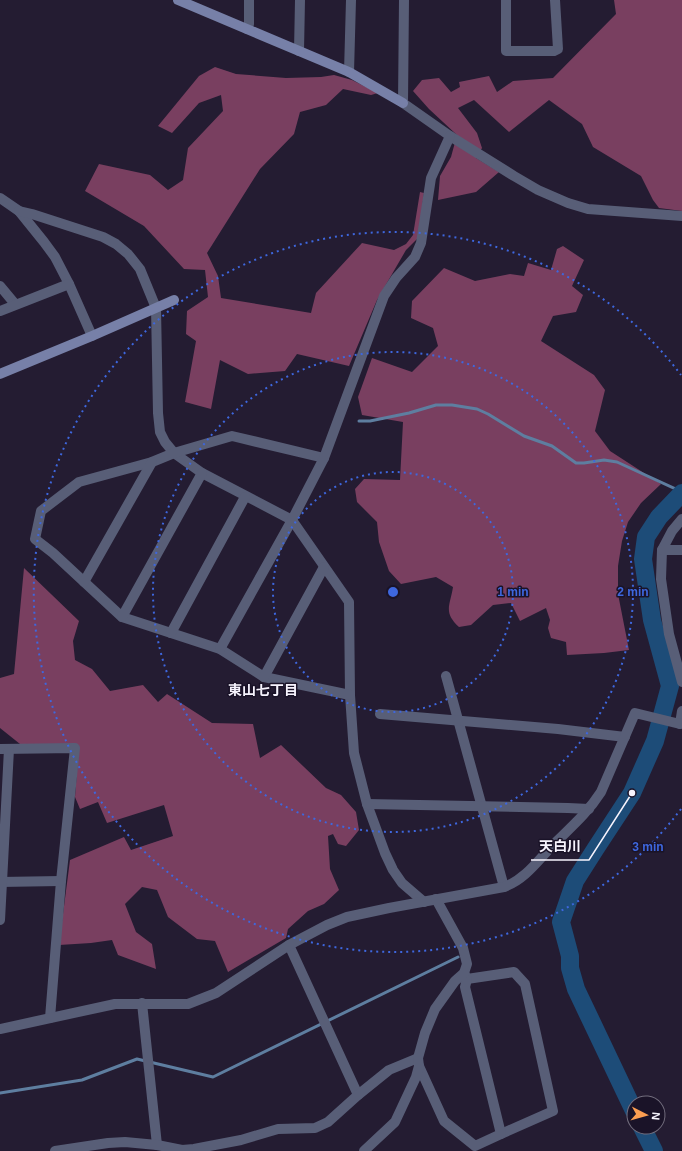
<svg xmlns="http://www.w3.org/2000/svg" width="682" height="1151" font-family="Helvetica,'Noto Sans JP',sans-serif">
<rect width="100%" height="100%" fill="#241c32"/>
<g fill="#793f60">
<polygon points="614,0 682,0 682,211 659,208 653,200 641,176 593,147 582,124 549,100 509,132 474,100 458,108 477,133 482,148 476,158 499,172 476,192 438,200 440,176 451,157 457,135 429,109 413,91 422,80 439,78 451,92 460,87 459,82 489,76 497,92 513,81 553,78 616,14"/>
<polygon points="215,67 236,74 286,78 321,77 334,75 352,80 378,93 371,95 343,89 326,105 300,112 294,134 260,169 207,253 218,276 221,298 311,313 316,293 362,243 394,250 406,244 413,235 420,192 424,193 418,238 406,250 377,300 349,366 297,354 285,371 248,374 220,360 211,409 185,402 196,341 186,334 187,311 208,297 205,270 184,269 144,226 85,191 99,164 150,175 168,190 183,180 188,148 223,111 221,95 199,103 172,133 158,126 199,76"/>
<path d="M563 246 584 260 572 286 583 295 576 312 553 316 541 341 594 375 605 390 595 431 610 451 661 484 641 503 628 522 622 541 618 566V594L629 650 604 653 567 655 566 642 551 638 548 628 550 620 546 608 520 621 511 603 493 605 471 625 459 627C443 612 450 606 453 587L436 577 401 584 389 571 379 542 377 522 357 502 355 489 364 479 400 480 403 422 362 415 358 397 372 358 412 372 438 346 433 328 411 318 412 301 444 268 475 281 510 274 524 276 528 263 551 270 557 249Z"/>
<polygon points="24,568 79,621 73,641 75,660 92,669 110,691 143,685 158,702 167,694 212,723 253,724 260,758 281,745 326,788 341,795 356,812 359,830 346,846 338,844 333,834 328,836 330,869 339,890 324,904 308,911 288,929 286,938 228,972 215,941 197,939 168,917 157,890 142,887 125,904 136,932 152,944 156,969 118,955 112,940 91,943 59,945 70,860 124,837 131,850 173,836 164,805 107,823 98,802 80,809 75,797 79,745 20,744 0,728 0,678 14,674"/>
</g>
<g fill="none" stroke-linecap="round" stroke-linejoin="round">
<g stroke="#5e7ea0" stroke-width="3">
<polyline points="359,421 370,421 409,413 436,405 452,405 477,409 488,414 524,436 552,446 576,463 584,463 604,460 617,462 682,492"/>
<polyline points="0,1093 82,1080 137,1059 213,1077 458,957"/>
</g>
<g stroke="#1d4c78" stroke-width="18">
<polyline points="634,1111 576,989 570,968 570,956 561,922 575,881 596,848 632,793 655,741 670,686 652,620 643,559 646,537 659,517 682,493"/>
<polyline points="642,1127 654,1151"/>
</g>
<g stroke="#585e77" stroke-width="10">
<polyline points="404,0 403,103 450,136 514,176 538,190 568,203 588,209 682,216"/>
<polyline points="506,0 506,51 554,51 558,49 555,0"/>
<polyline points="247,29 249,24 249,0"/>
<polyline points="299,51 300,0"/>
<polyline points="349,72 351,0"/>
<polyline points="0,198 19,211 44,242 55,257 69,284 92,336"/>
<polyline points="19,211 32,214 103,237 116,244 128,254 140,269 156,308 158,413 160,432 165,442 174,453 202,473 292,520 349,602 350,695 354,753 367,804 385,853 393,870 402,883 424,902"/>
<polyline points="0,286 15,304"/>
<polyline points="0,311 69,284"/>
<polyline points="324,458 232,436 174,453 152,462 79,482 41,511 35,539 53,553 122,617 220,649 264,677 350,695"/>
<polyline points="682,519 672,531 662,550 661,579 669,634 682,682"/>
<polyline points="662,550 682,550"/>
<polyline points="84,582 152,462"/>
<polyline points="122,617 202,473"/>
<polyline points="171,633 245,497"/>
<polyline points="220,649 292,520 324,458 384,296 396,278 415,257 421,243 431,178 450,136"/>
<polyline points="446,676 504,887"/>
<polyline points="264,677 324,567"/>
<polyline points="380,714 558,729 625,737"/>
<polyline points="680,724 682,711"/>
<polyline points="0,749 75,748 61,881 50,1018"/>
<polyline points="367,804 568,808 589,809"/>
<polyline points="0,882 61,881"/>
<polyline points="0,920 9,749"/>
<polyline points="289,945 358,1095"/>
<polyline points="467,979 514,972 525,984 553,1111 501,1134"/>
<polyline points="142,1003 157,1145"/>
<path d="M0 1029 115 1004H188L216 993 289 945 327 925 347 917 389 908 504 887C524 880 537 862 551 847 569 829 587 814 601 792L635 713 680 724 682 723"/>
<polyline points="419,1066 444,1121 475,1146 501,1134 465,987 467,979 464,973"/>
<polyline points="55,1151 108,1143 125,1142 157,1145 182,1150 194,1149 241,1140 278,1129 315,1128 328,1122 358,1095 389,1070 418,1058"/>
<polyline points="364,1151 395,1122 416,1077 419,1066 418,1058 425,1033 435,1009 455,981 464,973 467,964 463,948 436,899"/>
</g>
<g stroke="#7780a8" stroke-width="10">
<polyline points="178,0 349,72 403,103"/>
<polyline points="0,374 92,336 174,300"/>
</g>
</g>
<g fill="none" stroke="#3e67de" stroke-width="2" stroke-dasharray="2 4">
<circle cx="393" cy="592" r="120"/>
<circle cx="393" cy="592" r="240"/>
<path d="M681 809A360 360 0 1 1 681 375"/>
</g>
<g text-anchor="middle" stroke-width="3" stroke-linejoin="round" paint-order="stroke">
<g font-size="14" font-weight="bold" fill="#f6f3fd" stroke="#1a1328">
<text x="263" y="695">東山七丁目</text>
</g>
</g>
<circle cx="393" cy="592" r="6" fill="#3e67de" stroke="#1a1328" stroke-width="2"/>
<g font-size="12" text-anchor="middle" font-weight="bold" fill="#3e67de" stroke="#1a1328" stroke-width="3" stroke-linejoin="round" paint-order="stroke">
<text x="513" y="596">1 min</text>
<text x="633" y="596">2 min</text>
<text x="648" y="851">3 min</text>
</g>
<path fill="none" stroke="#f6f3fd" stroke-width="1.5" d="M632 793L589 860H531"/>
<circle fill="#f6f3fd" stroke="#1a1328" stroke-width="1.5" cx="632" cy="793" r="4"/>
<g font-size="14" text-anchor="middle" font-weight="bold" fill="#f6f3fd" stroke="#1a1328" stroke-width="3" stroke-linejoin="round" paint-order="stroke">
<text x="560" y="851">天白川</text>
</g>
<g transform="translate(646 1115) rotate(96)"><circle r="19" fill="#1a1328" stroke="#726d7d"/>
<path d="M0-3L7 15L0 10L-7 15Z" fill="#fb9e51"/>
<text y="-6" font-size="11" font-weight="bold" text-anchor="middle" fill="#f6f3fd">N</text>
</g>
</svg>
